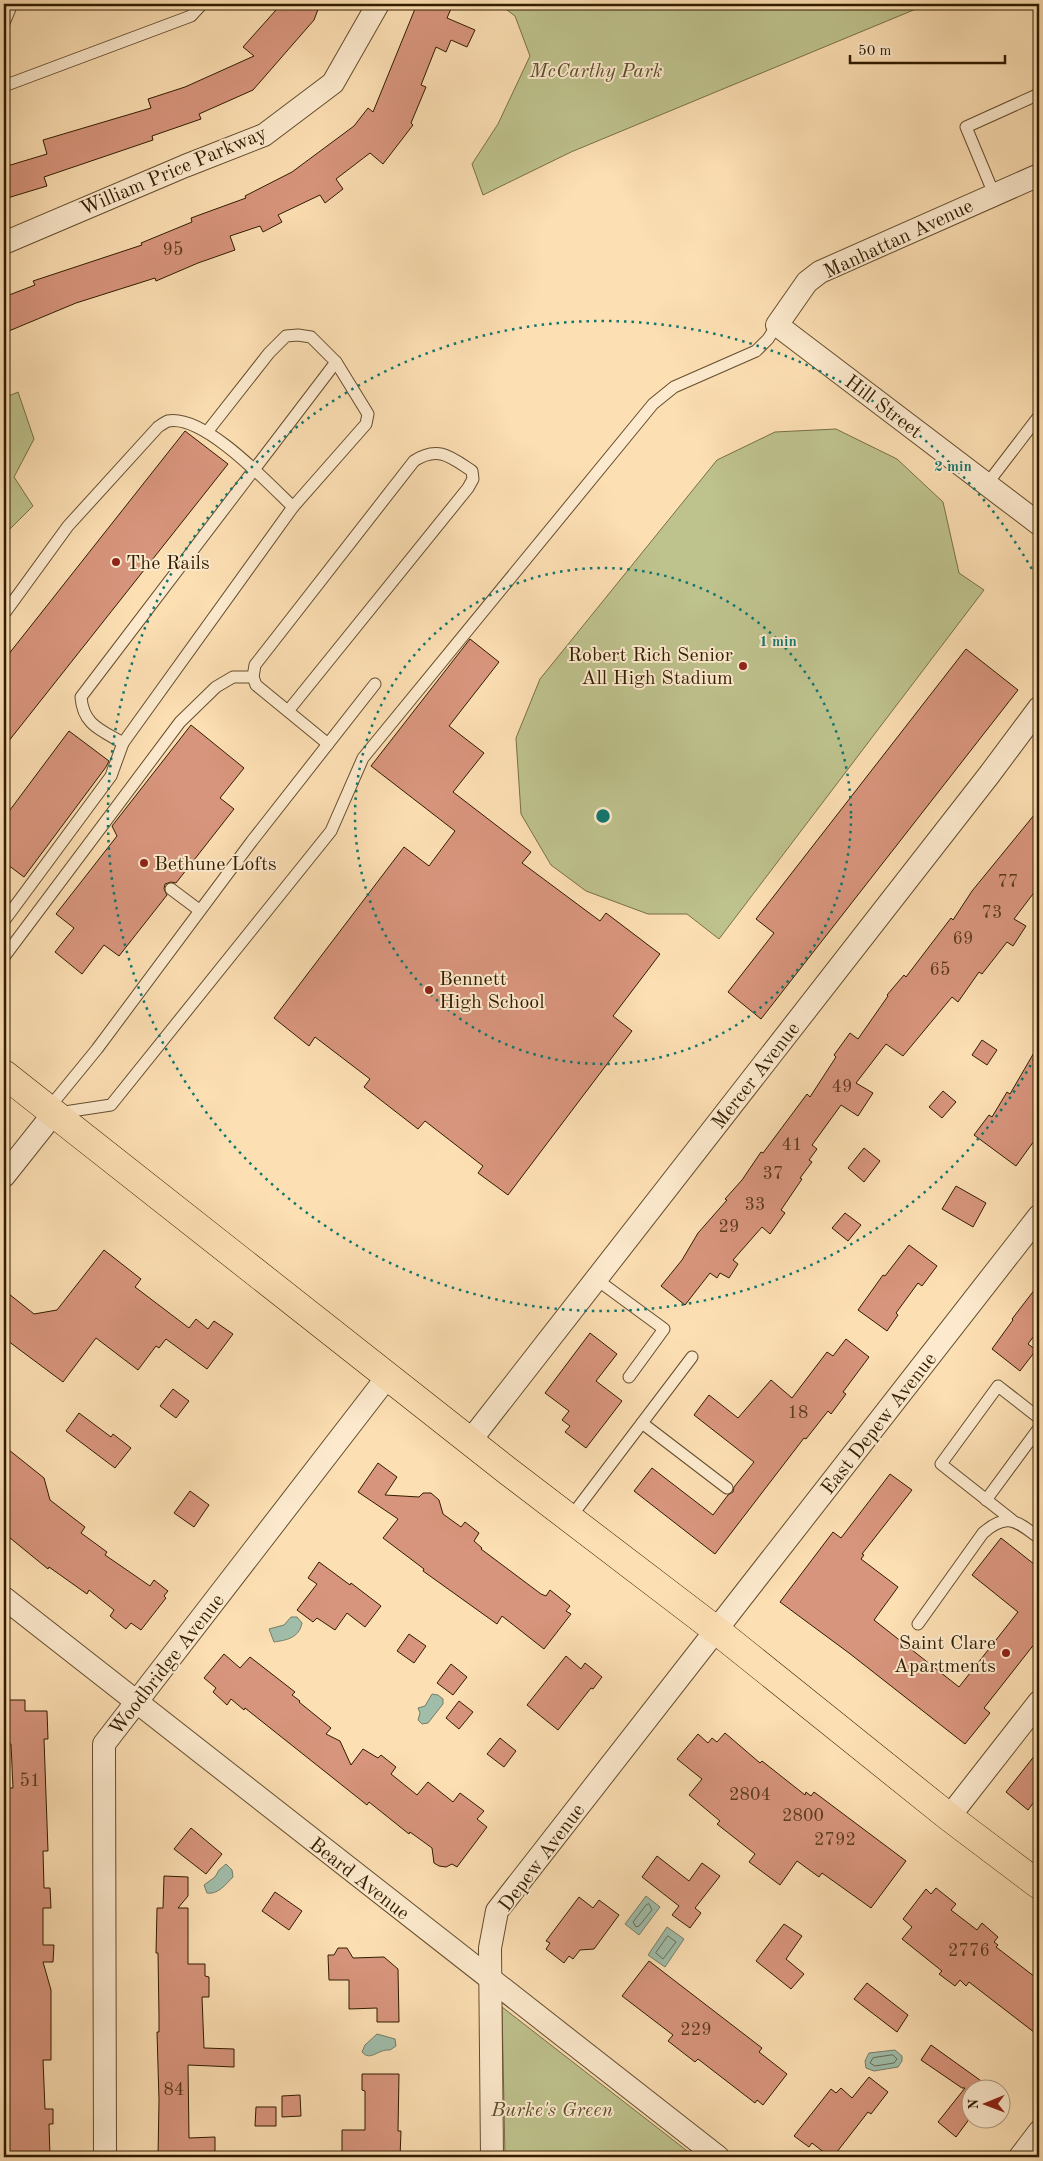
<svg xmlns="http://www.w3.org/2000/svg" width="1043" height="2161" font-family="'Old Standard TT',serif">
<rect width="100%" height="100%" fill="#fcdfb3"/>
<filter id="stains"><feTurbulence type="fractalNoise" baseFrequency=".004" numOctaves="4"/><feColorMatrix values="0 0 0 0 .2 0 0 0 0 .09 0 0 0 0 .02 0 0 0 .5 -.17"/></filter>
<radialGradient id="worn" r=".72"><stop offset=".6" stop-color="#630" stop-opacity="0"/><stop offset="1" stop-color="#630" stop-opacity=".3"/></radialGradient>
<g fill="#bec28d" stroke="#786f46">
<polygon points="499,4 928,4 571,152 483,195 472,164 498,124 530,56 515,16"/>
<polygon points="18,392 34,439 14,477 33,506 10,529 4,513 4,398"/>
<polygon points="836,429 897,459 943,502 959,573 984,590 719,939 687,914 648,914 586,891 551,865 521,814 516,738 540,679 717,460 775,432"/>
<polygon points="502,2007 695,2157 505,2157"/>
</g>
<g fill="#a0bdaa" stroke="#747d66">
<path d="M291 1617H297L302 1623C299 1638 287 1640 274 1642L269 1629 284 1625Z"/>
<polygon points="432,1694 438,1695 443,1699 443,1704 428,1723 422,1724 418,1720 420,1713 418,1708 425,1706"/>
<path d="M226 1864 232 1870 233 1877C226 1884 218 1895 207 1893L204 1885 215 1877 219 1870Z"/>
<polygon points="646,1896 660,1907 639,1935 625,1924"/>
<polygon points="667,1927 684,1939 665,1967 648,1955"/>
<path d="M377 2034 395 2039 396 2046 390 2050C377 2049 371 2062 362 2052L365 2045Z"/>
<polygon points="895,2050 902,2056 902,2061 898,2067 874,2071 866,2068 865,2061 869,2053"/>
</g>
<g fill="none" stroke-linecap="round" stroke-linejoin="round">
<g stroke="#686c55" stroke-width="1">
<polygon points="649,1904 652,1910 639,1926 636,1927 633,1922 646,1905"/>
<polygon points="668,1936 676,1942 663,1959 656,1953"/>
<polygon points="893,2055 897,2059 894,2063 875,2066 870,2063 873,2058"/>
</g>
</g>
<g fill="#d8957d" stroke="#311c00">
<polygon points="278,4 320,4 314,20 253,90 199,114 201,119 152,136 153,140 44,177 47,186 4,199 4,167 47,154 43,140 151,108 148,99 185,87 254,56 243,47 276,10"/>
<polygon points="417,4 453,4 447,18 475,30 467,47 451,40 446,52 436,47 421,85 426,87 411,123 413,125 383,164 370,153 336,179 343,189 325,203 320,195 278,215 282,222 263,232 260,226 230,236 235,250 198,263 156,281 155,278 76,303 4,333 4,297 35,285 33,281 142,245 141,243 192,222 191,218 246,198 245,196 292,172 354,126 368,108 373,112"/>
<polygon points="185,431 228,464 4,747 4,660"/>
<polygon points="470,639 499,662 449,726 484,753 453,792 531,852 522,863 600,921 606,913 660,954 613,1016 632,1031 508,1195 478,1173 483,1166 425,1121 418,1129 364,1087 370,1079 315,1037 309,1046 274,1018 404,847 429,866 455,831 371,766"/>
<polygon points="966,649 1018,690 761,1019 728,992 774,933 756,919"/>
<polygon points="191,725 244,768 220,798 234,809 176,883 171,882 165,884 164,889 167,895 119,956 104,945 82,974 55,952 74,928 56,914 117,836 112,826"/>
<polygon points="69,731 109,761 106,767 24,877 4,862 4,818"/>
<polygon points="1039,809 1039,886 1014,919 1026,926 1013,946 1007,942 982,974 979,972 958,1002 952,997 903,1056 886,1044 856,1083 873,1093 858,1116 841,1105 812,1145 817,1149 809,1160 812,1162 800,1178 802,1179 781,1210 785,1213 770,1234 762,1227 733,1260 738,1264 729,1278 720,1273 717,1278 710,1273 685,1305 661,1286 682,1260 698,1233 727,1200 725,1199 742,1180 761,1152 763,1153 807,1094 810,1097 836,1057 834,1055 850,1033 858,1039 888,996 887,995 904,975 906,977 951,918 953,920 972,891"/>
<polygon points="982,1040 997,1050 987,1065 972,1055"/>
<polygon points="1039,1044 1039,1134 1016,1166 974,1135 989,1115 992,1117 1007,1092 1010,1094"/>
<polygon points="943,1091 956,1102 942,1118 929,1107"/>
<polygon points="864,1148 880,1161 864,1182 848,1168"/>
<polygon points="956,1186 986,1203 973,1227 942,1209"/>
<polygon points="845,1213 861,1225 848,1241 832,1228"/>
<polygon points="909,1245 937,1266 922,1286 918,1283 896,1313 898,1315 887,1331 858,1310 883,1275 885,1276"/>
<polygon points="104,1250 141,1279 135,1287 189,1328 196,1319 208,1329 214,1321 233,1334 207,1369 166,1339 159,1348 156,1346 138,1370 96,1338 63,1382 4,1338 4,1290 34,1314 57,1310"/>
<polygon points="1039,1284 1039,1329 1028,1344 1036,1350 1020,1371 992,1349 1013,1320 1012,1319"/>
<polygon points="590,1333 617,1354 596,1381 622,1401 586,1448 565,1432 570,1426 562,1420 569,1411 545,1393"/>
<polygon points="846,1339 869,1357 843,1392 846,1394 831,1414 828,1411 806,1439 804,1438 715,1554 634,1491 652,1468 713,1515 728,1495 733,1492 734,1487 754,1462 694,1415 709,1395 738,1418 771,1380 792,1398 827,1352 833,1356"/>
<polygon points="173,1389 189,1401 176,1418 160,1406"/>
<polygon points="79,1413 111,1437 113,1434 131,1448 115,1468 66,1431"/>
<polygon points="4,1446 44,1478 50,1500 85,1527 81,1533 107,1552 105,1555 150,1586 154,1580 168,1591 164,1596 166,1598 141,1630 131,1623 126,1629 110,1616 114,1610 89,1590 87,1594 49,1567 48,1569 4,1533"/>
<polygon points="378,1463 397,1477 385,1495 419,1497 423,1493 431,1493 439,1500 443,1514 461,1527 465,1522 479,1533 474,1541 482,1548 481,1549 541,1594 546,1596 550,1590 570,1606 566,1611 571,1614 544,1649 502,1616 497,1624 423,1571 424,1569 383,1538 398,1519 358,1492"/>
<polygon points="890,1474 912,1490 862,1554 864,1555 861,1559 898,1587 874,1620 959,1687 1018,1612 972,1575 1001,1538 1039,1568 1039,1638 984,1708 990,1713 965,1744 849,1653 780,1602 833,1532 841,1538"/>
<polygon points="190,1491 209,1505 194,1527 174,1513"/>
<polygon points="319,1562 350,1585 351,1583 381,1606 365,1627 347,1613 335,1630 317,1618 313,1622 297,1610 317,1584 308,1578"/>
<polygon points="409,1634 426,1646 414,1663 397,1651"/>
<polygon points="224,1654 240,1668 250,1657 295,1692 292,1695 300,1701 299,1702 331,1728 326,1734 340,1741 351,1765 363,1749 378,1758 381,1755 396,1767 391,1774 417,1795 428,1782 453,1802 460,1793 484,1811 477,1819 487,1827 457,1867 452,1864 446,1867 439,1866 434,1863 432,1848 410,1832 409,1834 369,1802 367,1805 245,1708 244,1710 231,1699 227,1705 213,1692 216,1688 204,1678"/>
<polygon points="566,1656 581,1669 585,1663 602,1677 593,1689 591,1688 558,1730 527,1705"/>
<polygon points="451,1664 467,1677 453,1695 437,1683"/>
<polygon points="4,1700 25,1700 25,1711 47,1711 48,1739 44,1739 48,1851 43,1851 44,1888 50,1888 51,1908 43,1908 43,1945 54,1945 53,1962 43,1962 51,1990 51,2060 43,2060 45,2109 53,2109 53,2124 49,2124 50,2157 4,2157 4,1992 8,1992 8,1959 4,1959 4,1788 13,1788 11,1744 4,1744"/>
<polygon points="459,1701 473,1712 459,1729 446,1718"/>
<polygon points="725,1733 760,1763 762,1761 805,1795 806,1792 811,1796 814,1792 906,1861 871,1908 822,1873 819,1877 797,1861 780,1885 749,1862 755,1854 717,1824 720,1821 689,1795 702,1779 677,1759 698,1734 708,1743 712,1738 717,1742"/>
<polygon points="500,1738 516,1751 504,1767 487,1754"/>
<polygon points="1039,1750 1039,1795 1028,1810 1006,1792"/>
<polygon points="191,1828 222,1854 206,1874 174,1849"/>
<polygon points="657,1856 689,1881 702,1863 720,1876 695,1908 701,1913 690,1928 672,1915 679,1906 642,1877"/>
<polygon points="164,1876 188,1877 188,1896 178,1908 188,1908 188,1964 205,1964 205,1976 209,1977 209,1997 202,1997 204,2048 234,2049 234,2067 188,2065 189,2138 215,2137 215,2157 158,2157 159,2100 157,2032 159,2032 159,2017 158,1953 156,1953 157,1908 163,1908"/>
<polygon points="936,1888 956,1904 951,1910 977,1930 982,1923 998,1937 994,1942 998,1945 996,1947 1039,1980 1039,2036 969,1982 966,1986 960,1980 955,1986 939,1974 942,1971 902,1939 912,1927 903,1919 926,1889 931,1894"/>
<polygon points="275,1892 302,1911 289,1930 262,1911"/>
<polygon points="579,1897 593,1908 599,1900 619,1915 594,1949 580,1950 573,1959 569,1956 564,1963 546,1949 550,1943 546,1941"/>
<polygon points="784,1924 802,1936 786,1959 804,1974 791,1989 756,1961"/>
<polygon points="338,1948 347,1948 353,1958 384,1957 398,1969 399,2022 377,2022 377,2008 349,2009 349,1980 329,1980 328,1955 334,1955"/>
<polygon points="649,1961 762,2048 759,2052 787,2074 763,2105 757,2100 755,2103 698,2059 695,2062 668,2041 673,2035 622,1996"/>
<polygon points="867,1983 908,2015 897,2032 854,1999"/>
<polygon points="931,2045 991,2088 970,2088 970,2118 956,2137 938,2122 965,2088 962,2088 921,2060"/>
<polygon points="362,2074 399,2074 398,2131 401,2131 400,2157 342,2157 342,2130 365,2130 365,2091 362,2090"/>
<polygon points="869,2077 888,2092 871,2114 868,2112 833,2157 830,2157 812,2143 809,2147 794,2136 831,2089 836,2093 841,2088 852,2098"/>
<polygon points="300,2095 301,2116 282,2117 282,2096"/>
<polygon points="256,2107 276,2107 276,2126 255,2126"/>
</g>
<g fill="none" stroke-linecap="round" stroke-linejoin="round">
<defs>
<g id="lane">
<polyline points="4,23 12,4"/>
<polyline points="4,86 191,16 202,4"/>
<polyline points="994,194 966,127 1039,94"/>
<polyline points="987,484 1039,416"/>
<polyline points="293,507 366,424 368,414 336,362"/>
<path d="M4 614 68 526 158 427C161 425 165 422 168 421 204 414 268 483 293 507L123 743C101 730 83 725 81 697L336 362 311 337 298 335 286 336 269 353 207 432"/>
<path d="M288 711 468 488 473 479 472 471C451 457 438 445 414 461L255 665 253 677 256 685 328 744"/>
<polyline points="171,889 199,910"/>
<polyline points="4,921 111,776 123,743"/>
<polyline points="4,957 180,722 216,687 233,677 253,677"/>
<polyline points="48,1109 97,1049 252,841 375,684"/>
<polyline points="58,1113 111,1105 331,831 363,758 653,404 674,387 756,351 768,339 777,325"/>
<polyline points="596,1279 664,1329 629,1377"/>
<polyline points="642,1423 727,1488"/>
<polyline points="986,1500 1039,1428"/>
<polyline points="570,1518 692,1357"/>
<polyline points="1012,1520 941,1464 998,1386 1039,1418"/>
<path d="M918 1624 983 1533C1007 1512 1017 1521 1039 1538"/>
</g>
<g id="street">
<polyline points="1039,175 820,272 807,282 777,325 1039,524"/>
<polyline points="4,243 185,166 264,135 333,83 378,4"/>
<polyline points="4,1176 54,1113"/>
<polyline points="470,1441 989,775 1039,708"/>
<polyline points="4,1598 718,2157"/>
<polyline points="949,1817 1039,1702"/>
<polyline points="105,2157 104,1744 388,1376"/>
<polyline points="492,2157 490,1948 497,1911 1039,1216"/>
<polyline points="1020,2157 1039,2132"/>
</g>
<polyline id="primary" points="4,1074 509,1472 716,1630 949,1817 1039,1885"/>
</defs>
<use href="#lane" stroke="#644d2d" stroke-width="13"/>
<use href="#street" stroke="#644d2d" stroke-width="24"/>
<use href="#primary" stroke="#311c00" stroke-width="29"/>
<use href="#lane" stroke="#fdeace" stroke-width="11"/>
<use href="#street" stroke="#fdeace" stroke-width="22"/>
<use href="#primary" stroke="#fcdfb3" stroke-width="28"/>
</g>
<g fill="none" stroke="#0f766e" stroke-width="2.5" stroke-dasharray="2.5 5">
<circle cx="603" cy="816" r="248"/>
<path d="M1038 1052A495 495 0 1 1 1038 580"/>
</g>
<g fill="#8f2418" stroke="#fdeace" stroke-width="2">
<circle cx="116" cy="562" r="5"/>
<circle cx="743" cy="666" r="5"/>
<circle cx="144" cy="863" r="5"/>
<circle cx="429" cy="990" r="5"/>
<circle cx="1006" cy="1653" r="5"/>
</g>
<g text-anchor="middle" stroke-width="4" stroke-linejoin="round" paint-order="stroke">
<g font-size="18" fill="#5b3a1f">
<text x="173" y="255">95</text>
<text x="1008" y="887">77</text>
<text x="992" y="918">73</text>
<text x="963" y="944">69</text>
<text x="940" y="975">65</text>
<text x="842" y="1092">49</text>
<text x="792" y="1150">41</text>
<text x="773" y="1179">37</text>
<text x="755" y="1210">33</text>
<text x="729" y="1232">29</text>
<text x="798" y="1418">18</text>
<text x="30" y="1786">51</text>
<text x="750" y="1800">2804</text>
<text x="803" y="1821">2800</text>
<text x="835" y="1845">2792</text>
<text x="969" y="1956">2776</text>
<text x="696" y="2035">229</text>
<text x="174" y="2095">84</text>
</g>
<g font-size="20" font-style="italic" fill="#5b4e2a" stroke="#fdeace">
<text x="596" y="77">McCarthy Park</text>
<text x="552" y="2116">Burke's Green</text>
</g>
<g font-size="20" fill="#311c00" stroke="#fdeace">
<text transform="translate(173 170) rotate(-23)" y="7">William Price Parkway</text>
<text transform="translate(898 238) rotate(-25)" y="7">Manhattan Avenue</text>
<text transform="translate(884 406) rotate(37)" y="7">Hill Street</text>
<text transform="translate(755 1075) rotate(-52)" y="7">Mercer Avenue</text>
<text transform="translate(878 1423) rotate(-52)" y="7">East Depew Avenue</text>
<text transform="translate(166 1664) rotate(-52)" y="7">Woodbridge Avenue</text>
<text transform="translate(541 1857) rotate(-53)" y="7">Depew Avenue</text>
<text transform="translate(360 1878) rotate(38)" y="7">Beard Avenue</text>
</g>
<g font-size="20" fill="#311c00" stroke="#fdeace" text-anchor="start">
<text x="126" y="569">The Rails</text>
<text x="733" y="661" text-anchor="end">Robert Rich Senior<tspan x="733" dy="23">All High Stadium</tspan></text>
<text x="154" y="870">Bethune Lofts</text>
<text x="439" y="985">Bennett<tspan x="439" dy="23">High School</tspan></text>
<text x="996" y="1649" text-anchor="end">Saint Clare<tspan x="996" dy="23">Apartments</tspan></text>
</g>
</g>
<circle cx="603" cy="816" r="8" fill="#0f766e" stroke="#fdeace" stroke-width="2.5"/>
<g font-size="15" text-anchor="middle" font-weight="bold" fill="#0f766e" stroke="#fdeace" stroke-width="4" stroke-linejoin="round" paint-order="stroke">
<text x="953" y="471">2 min</text>
<text x="778" y="646">1 min</text>
</g>
<rect width="1043" height="2161" fill="none" stroke="#fcdfb3" stroke-width="20"/>
<rect x="5" y="5" width="1033" height="2151" fill="none" stroke="#311c00" stroke-width="2.5"/>
<rect x="10" y="10" width="1023" height="2141" fill="none" stroke="#311c00"/>
<g transform="translate(986 2104) rotate(269)"><circle r="24" fill="#fdeace" stroke="#ab987c"/>
<path d="M0-4L9 19L0 12L-9 19Z" fill="#8f2418"/>
<text y="-8" font-size="14" font-weight="bold" text-anchor="middle" fill="#311c00">N</text>
</g>
<path d="M850 55v8h155v-8" fill="none" stroke="#311c00" stroke-width="2.5"/>
<text x="858" y="55" font-size="15" fill="#311c00" stroke="#fdeace" stroke-width="4" paint-order="stroke">50 m</text>
<rect width="100%" height="100%" filter="url(#stains)"/>
<rect width="100%" height="100%" fill="url(#worn)"/>
</svg>
